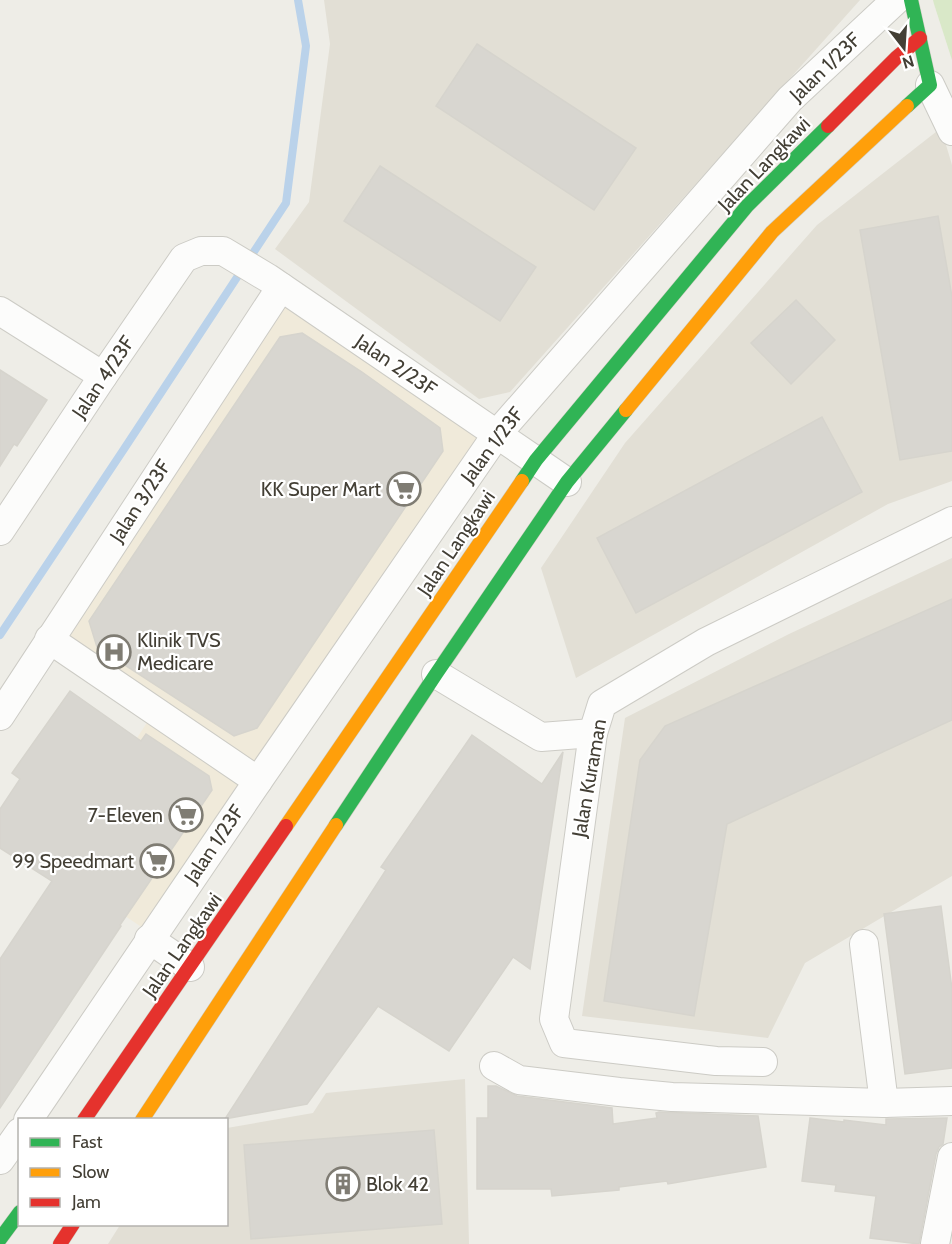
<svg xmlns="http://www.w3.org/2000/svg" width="952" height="1244" font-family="Cabin,sans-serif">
<rect width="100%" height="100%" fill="#eeede7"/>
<g fill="#e2dfd5">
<polygon points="324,0 860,0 510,392 479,399 275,249 309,202 330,44"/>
<polygon points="941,128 952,165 952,481 888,504 576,678 541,568 625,443 817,225"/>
<polygon points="952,558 952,876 805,963 768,1038 582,1016 625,718 789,634"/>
<polygon points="465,1079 469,1244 108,1244 120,1225 226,1224 227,1128 313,1113 326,1093"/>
</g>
<polygon fill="#f0eada" points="285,300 483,436 146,930 53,868 159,704 61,638"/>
<polygon fill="#d9e8c8" points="933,0 952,0 952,60 934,4"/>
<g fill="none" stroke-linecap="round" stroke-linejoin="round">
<polyline stroke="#bad2ea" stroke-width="8" points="0,635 124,449 286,203 306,46 298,0"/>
</g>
<g fill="#d8d6d0" stroke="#d6d4cd" stroke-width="1.5">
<polygon points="477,44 636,148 594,210 436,106"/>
<polygon points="380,166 536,267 500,321 344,221"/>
<polygon points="938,216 952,297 952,451 900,460 860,230"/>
<polygon points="796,300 835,340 791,384 751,343"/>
<polygon points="302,333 362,372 440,428 443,451 257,728 234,736 97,647 89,621 280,337"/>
<polygon points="0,370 47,400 17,446 14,444 0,466"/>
<polygon points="822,417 862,492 636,613 597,538"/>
<polygon points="952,599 952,720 727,824 694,1016 604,1001 640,760 665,726"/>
<polygon points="70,691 141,741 146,734 209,776 212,790 120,925 121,926 0,1108 0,959 52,881 0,848 0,809 20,779 12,773"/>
<polygon points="472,735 542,784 563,752 530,969 513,957 449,1051 378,1006 307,1104 225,1119 386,870 381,867"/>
<polygon points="941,906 952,989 952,1068 905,1074 884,914"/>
<polygon points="488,1086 496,1086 517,1096 612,1108 613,1124 657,1118 656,1113 659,1112 758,1116 766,1167 668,1184 667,1181 619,1187 619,1190 552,1196 551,1189 477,1189 477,1118 488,1118"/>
<polygon points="810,1118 844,1122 844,1120 886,1125 886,1119 947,1118 943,1144 939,1147 936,1154 919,1244 870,1238 876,1196 835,1191 836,1185 802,1181"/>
<polygon points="434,1130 442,1224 251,1239 244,1145"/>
</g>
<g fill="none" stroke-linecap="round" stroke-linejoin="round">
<defs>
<g id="street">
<polyline points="930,85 952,131"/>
<polyline points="0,311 103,376"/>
<polyline points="0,531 103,376 184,258 201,251 223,251 268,278 567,482"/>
<polyline points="49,639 258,781"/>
<polyline points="436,674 541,737 593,733"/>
<polyline points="0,716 281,287"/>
<polyline points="149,939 190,967"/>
<polyline points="864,944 884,1103"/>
<polyline points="763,1062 716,1061 564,1043 554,1019 593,733 602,704 706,642 952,521"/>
<polyline points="494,1066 519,1080 619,1092 672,1097 884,1103 952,1101"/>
<polyline points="28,1120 258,781 497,434 790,99 896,0"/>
<polyline points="0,1160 20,1132"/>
<polyline points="935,1244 952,1157"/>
</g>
<g id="fast">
<polyline points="907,106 930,85 911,0"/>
<polyline points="522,481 536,460 747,206 828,126"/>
<polyline points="336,825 436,674 567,482 626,410"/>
<polyline points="0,1239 20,1212"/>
</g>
<g id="slow">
<polyline points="626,410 772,232 907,106"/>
<polyline points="286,826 522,481"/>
<polyline points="142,1120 336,825"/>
</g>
<g id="jam">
<polyline points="828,126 896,58 920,38"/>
<polyline points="84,1120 286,826"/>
<polyline points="60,1244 73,1224"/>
</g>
</defs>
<use href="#street" stroke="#cccbc5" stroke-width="30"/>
<use href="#fast" stroke="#cccabf" stroke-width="15"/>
<use href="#slow" stroke="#cccabf" stroke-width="15"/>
<use href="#jam" stroke="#cccabf" stroke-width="15"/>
<use href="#street" stroke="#fcfcfb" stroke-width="28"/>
<use href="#fast" stroke="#30b455" stroke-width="14"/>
<use href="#slow" stroke="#ff9f0a" stroke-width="14"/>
<use href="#jam" stroke="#e5322d" stroke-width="14"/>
</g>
<defs>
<symbol id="supermarket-ring" viewBox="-11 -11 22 22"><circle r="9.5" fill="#fff" stroke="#7f7c73" stroke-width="1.5"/><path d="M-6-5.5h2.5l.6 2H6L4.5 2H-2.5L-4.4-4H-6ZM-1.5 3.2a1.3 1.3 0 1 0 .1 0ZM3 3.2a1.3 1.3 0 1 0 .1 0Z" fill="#7f7c73"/></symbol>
<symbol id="hospital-ring" viewBox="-11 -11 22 22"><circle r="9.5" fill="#fff" stroke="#7f7c73" stroke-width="1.5"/><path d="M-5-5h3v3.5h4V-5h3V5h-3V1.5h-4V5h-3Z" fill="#7f7c73"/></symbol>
<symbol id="building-ring" viewBox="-11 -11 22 22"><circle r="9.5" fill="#fff" stroke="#7f7c73" stroke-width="1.5"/><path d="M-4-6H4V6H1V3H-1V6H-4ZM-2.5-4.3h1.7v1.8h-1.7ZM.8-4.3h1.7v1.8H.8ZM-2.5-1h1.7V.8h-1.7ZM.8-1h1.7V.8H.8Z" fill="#7f7c73"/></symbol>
</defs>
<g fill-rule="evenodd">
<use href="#supermarket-ring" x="385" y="470" width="38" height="38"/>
<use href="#hospital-ring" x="95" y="633" width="38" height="38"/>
<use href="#supermarket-ring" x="167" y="796" width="38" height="38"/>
<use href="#supermarket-ring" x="138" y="842" width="38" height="38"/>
<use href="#building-ring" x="324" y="1165" width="38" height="38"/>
</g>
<g text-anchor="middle" stroke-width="4.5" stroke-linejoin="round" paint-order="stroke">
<g font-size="20" fill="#433f35" stroke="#fff">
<text transform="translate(825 67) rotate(-44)" y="7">Jalan 1/23F</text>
<text transform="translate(764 164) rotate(-46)" y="7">Jalan Langkawi</text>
<text transform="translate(396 365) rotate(34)" y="7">Jalan 2/23F</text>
<text transform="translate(103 377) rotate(-56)" y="7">Jalan 4/23F</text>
<text transform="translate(492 445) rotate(-53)" y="7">Jalan 1/23F</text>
<text transform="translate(140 501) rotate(-57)" y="7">Jalan 3/23F</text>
<text transform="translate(456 543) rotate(-56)" y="7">Jalan Langkawi</text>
<text transform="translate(589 778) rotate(-80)" y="7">Jalan Kuraman</text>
<text transform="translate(214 844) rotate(-56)" y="7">Jalan 1/23F</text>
<text transform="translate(182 945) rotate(-55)" y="7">Jalan Langkawi</text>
</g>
<g font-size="20" fill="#433f35" stroke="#fff" text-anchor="end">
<text x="381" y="496">KK Super Mart</text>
<text x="137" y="647" text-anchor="start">Klinik TVS<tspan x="137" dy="23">Medicare</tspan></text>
<text x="163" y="822">7-Eleven</text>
<text x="134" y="868">99 Speedmart</text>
<text x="366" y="1191" text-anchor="start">Blok 42</text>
</g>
</g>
<rect x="18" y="1118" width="210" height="108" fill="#ffffff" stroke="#b4b2ae" stroke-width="1.5"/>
<rect x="30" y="1138" width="30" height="9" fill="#30b455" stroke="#b4b2ae" stroke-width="1.5"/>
<text x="72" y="1148" font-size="18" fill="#433f35">Fast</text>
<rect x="30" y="1168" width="30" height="9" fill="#ff9f0a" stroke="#b4b2ae" stroke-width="1.5"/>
<text x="72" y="1178" font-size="18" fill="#433f35">Slow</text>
<rect x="30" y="1198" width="30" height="9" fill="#e5322d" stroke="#b4b2ae" stroke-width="1.5"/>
<text x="72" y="1208" font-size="18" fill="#433f35">Jam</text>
<g transform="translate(904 48) rotate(163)" stroke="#ffffff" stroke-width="4.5" paint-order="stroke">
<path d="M0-4.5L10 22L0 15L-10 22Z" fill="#433f35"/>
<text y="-9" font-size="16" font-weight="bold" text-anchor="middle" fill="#433f35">N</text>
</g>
</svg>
